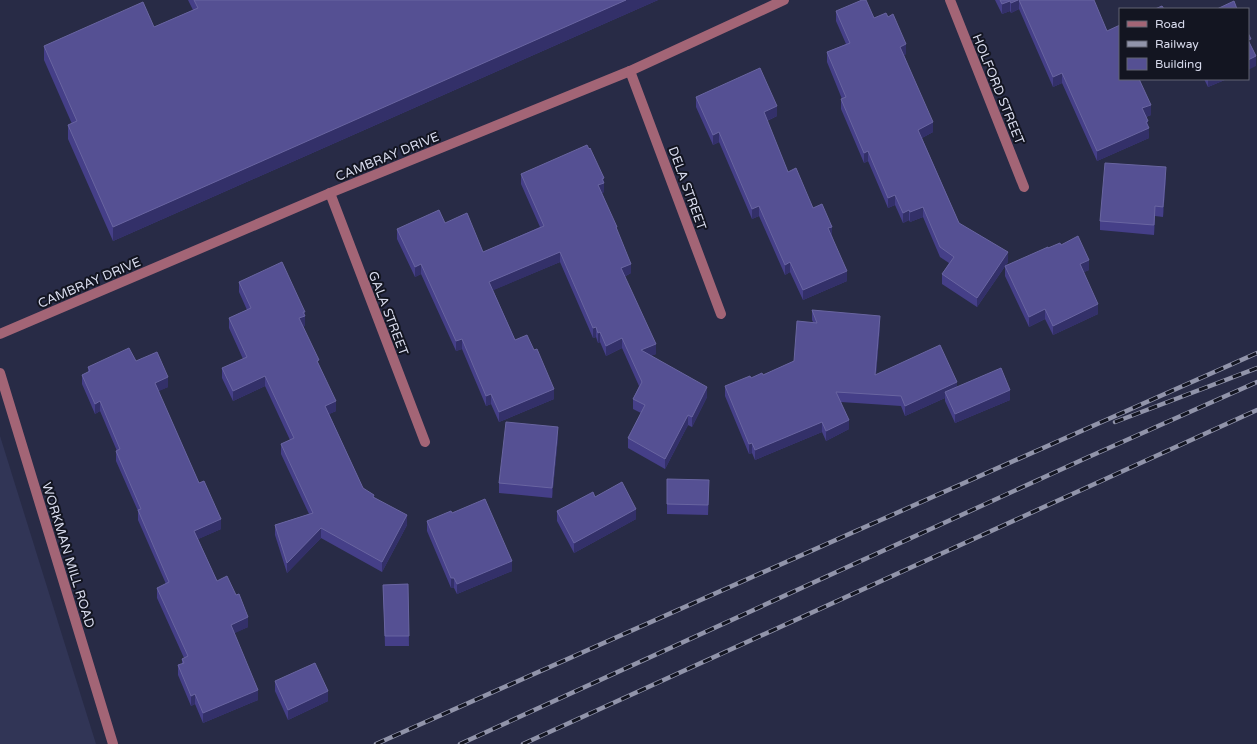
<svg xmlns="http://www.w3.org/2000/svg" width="1257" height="744" font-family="'Varela Round',sans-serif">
<rect width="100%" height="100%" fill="#282b46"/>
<polygon fill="#313556" points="0,436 96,744 0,744"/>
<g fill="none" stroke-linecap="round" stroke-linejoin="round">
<g stroke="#a36576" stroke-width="10">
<polyline points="950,0 1024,187"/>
<polyline points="630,71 721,314"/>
<polyline points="330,193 425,442"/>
<polyline points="0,334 330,193 630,71 784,0"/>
<polyline points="0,373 113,744"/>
</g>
<defs>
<g id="rail">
<polyline points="1115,422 1257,368"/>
<polyline points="376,744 1257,353"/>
<polyline points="460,744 1084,459 1257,382"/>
<polyline points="523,744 1257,410"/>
</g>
</defs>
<use href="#rail" stroke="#9194aa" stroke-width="4.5"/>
<use href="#rail" stroke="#131521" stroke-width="3" stroke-dasharray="9" stroke-linecap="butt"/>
</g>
<g fill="#453f88">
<polygon points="188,0 658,0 113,241 68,139 68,125 72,124 44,60 44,46 154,27 193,10"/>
<polygon points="995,0 1094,0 1120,79 1151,115 1146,117 1148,127 1149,138 1097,161 1062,83 1053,87 1019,9 1011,13 1010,11 1002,14"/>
<polygon points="836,11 874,18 906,54 904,55 933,132 922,138 959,223 1008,262 977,307 942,284 942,274 949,263 940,257 923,217 910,222 909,220 903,223 895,205 888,208 868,161 864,163 841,109 841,99 842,99 827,62 827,52 846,44 836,21"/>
<polygon points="1204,79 1227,79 1208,87"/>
<polygon points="696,97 777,116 767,121 788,172 832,236 847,281 803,300 790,272 785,275 759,216 752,219 719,142 713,145 696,107"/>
<polygon points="589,149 604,178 604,192 602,193 617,231 631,273 624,277 656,354 650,356 707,397 692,427 688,425 665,469 628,448 628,438 641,413 633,409 633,399 639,386 622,348 606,356 600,342 598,343 596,337 593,338 560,262 493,290 515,340 554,399 499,422 491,404 486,406 462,349 456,351 421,274 415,277 397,239 397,229 445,223 483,252 540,227 521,184 521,174"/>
<polygon points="1166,177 1163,217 1155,216 1154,235 1100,230 1100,221"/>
<polygon points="1061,245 1089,270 1084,272 1098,314 1053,335 1045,319 1029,327 1005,276 1005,266"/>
<polygon points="239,282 305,322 305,326 303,326 319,365 336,411 329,414 363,488 407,525 382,572 321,538 287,573 275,535 275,525 309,514 281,454 281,444 290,440 265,386 233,401 222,378 222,368 243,359 229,328 229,318 247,310 239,292"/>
<polygon points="812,310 880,326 876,375 957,387 1010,400 955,423 945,401 945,398 905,416 901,406 841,402 849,429 826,441 822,432 755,460 752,453 749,454 725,396 725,386 763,375 794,361 813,322 812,320"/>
<polygon points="136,361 168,387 158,391 199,483 221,529 198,539 217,581 248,627 234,633 258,700 203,723 195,704 191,706 178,675 178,665 182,664 182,659 184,658 157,598 157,588 166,584 138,520 138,511 116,461 116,451 117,451 100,411 95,414 82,384 82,375 88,372 88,367"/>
<polygon points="558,437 552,498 499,493 499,483"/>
<polygon points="667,479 709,490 708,515 667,514"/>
<polygon points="595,497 636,519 574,553 557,521 557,511"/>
<polygon points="452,513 512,571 457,594 454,588 451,588 427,531 427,521"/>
<polygon points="408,584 409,646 385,646 383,585"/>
<polygon points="275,681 328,701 288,720 275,691"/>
</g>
<g fill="#333069">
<polygon points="626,0 658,0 113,241 113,227"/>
<polygon points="1018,0 1019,0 1019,9 1011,13 1011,3"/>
<polygon points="1010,1 1010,11 1002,14 1002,4"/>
<polygon points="906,44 906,54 900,57 900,47"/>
<polygon points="1256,56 1256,66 1248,70 1248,60"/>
<polygon points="1062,73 1062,83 1053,87 1053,77"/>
<polygon points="1208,79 1227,79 1208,87"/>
<polygon points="1151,105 1151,115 1142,118 1142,108"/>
<polygon points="777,106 777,116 764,122 764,112"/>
<polygon points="1148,121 1149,138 1097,161 1097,151 1146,122"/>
<polygon points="933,122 933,132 918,140 918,130"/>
<polygon points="719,132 719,142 713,145 713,135"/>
<polygon points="868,151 868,161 864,163 864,153"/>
<polygon points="1166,167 1166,177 1163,217 1163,207"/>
<polygon points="604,178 604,192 598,195 598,185 602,179"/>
<polygon points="895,195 895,205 888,208 888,198"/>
<polygon points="759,206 759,216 752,219 752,209"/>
<polygon points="1155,206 1155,216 1154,235 1154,225"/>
<polygon points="923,207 923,217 910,222 910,212"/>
<polygon points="909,210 909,220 903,223 903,213"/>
<polygon points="832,227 832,237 828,228"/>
<polygon points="560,252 560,262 489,292 489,282"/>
<polygon points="1008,252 1008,262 977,307 977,298"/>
<polygon points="1089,260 1089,270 1080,274 1080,264"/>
<polygon points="790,262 790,272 785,275 785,265"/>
<polygon points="421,264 421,274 415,277 415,267"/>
<polygon points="631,264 631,273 621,278 621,268"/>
<polygon points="847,271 847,281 803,300 803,290"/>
<polygon points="1098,304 1098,314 1053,335 1053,326"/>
<polygon points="1045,309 1045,319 1029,327 1029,317"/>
<polygon points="303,312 305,312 305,326 299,328 299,318"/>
<polygon points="880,316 880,326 875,385 875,375"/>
<polygon points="596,327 596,337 593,338 593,328"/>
<polygon points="600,332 600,342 598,343 598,333"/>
<polygon points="622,338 622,348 606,356 606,346"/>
<polygon points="462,339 462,349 456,351 456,341"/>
<polygon points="656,344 656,354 641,360 641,350"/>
<polygon points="265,376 265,386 233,401 233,391"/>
<polygon points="168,377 168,387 155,393 155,383"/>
<polygon points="957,382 957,392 945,392 945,398 905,416 905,406"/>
<polygon points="707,387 707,397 692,427 692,417"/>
<polygon points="554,389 554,399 499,422 499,412"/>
<polygon points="1010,390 1010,400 955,423 955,414"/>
<polygon points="491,394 491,404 486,406 486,396"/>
<polygon points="100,401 100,411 95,414 95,404"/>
<polygon points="336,401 336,411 325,416 325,406"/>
<polygon points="688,415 688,425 665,469 665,459"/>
<polygon points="849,420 849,429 826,441 826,431"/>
<polygon points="822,422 822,432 755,460 755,450"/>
<polygon points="558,427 558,437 552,498 552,488"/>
<polygon points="752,443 752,453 749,454 749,444"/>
<polygon points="636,509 636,519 574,553 574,543"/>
<polygon points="407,515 407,525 382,572 382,562"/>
<polygon points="221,519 221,529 194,541 194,531"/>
<polygon points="321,528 321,538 287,573 287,563"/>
<polygon points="512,561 512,571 457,594 457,584"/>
<rect x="451" y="578" width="3" height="10"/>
<polygon points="248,617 248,627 231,635 231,625"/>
<polygon points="258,690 258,700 203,723 203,713"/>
<polygon points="328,691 328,701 288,720 288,710"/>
<polygon points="195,694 195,704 191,706 191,696"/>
</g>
<g fill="#555093" stroke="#6965a1">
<polygon points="194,0 626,0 113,227 68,125 77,121 44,46 143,2 154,27 198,8"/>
<polygon points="862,0 866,0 874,18 886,13 888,17 893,14 906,44 900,47 933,122 918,130 959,223 1008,252 977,298 942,274 954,257 940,247 923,207 910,212 909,210 903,213 895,195 888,198 868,151 864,153 841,99 846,97 827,52 850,43 836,11"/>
<polygon points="1000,0 1018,0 1011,3 1010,1 1002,4"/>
<polygon points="1019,0 1094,0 1107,31 1120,25 1120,79 1139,79 1151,105 1142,108 1148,121 1146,122 1149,128 1097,151 1062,73 1053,77"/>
<polygon points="1234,1 1237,9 1217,9"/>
<polygon points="1162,6 1164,9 1155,9"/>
<polygon points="1248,33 1251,39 1248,40 1256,56 1248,60"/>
<polygon points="760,68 777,106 764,112 788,172 796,168 813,208 822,204 832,227 828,228 847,271 803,290 790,262 785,265 759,206 752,209 719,132 713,135 696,97"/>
<polygon points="587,145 589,149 590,148 604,178 602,179 604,183 598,185 617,227 616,227 631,264 621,268 656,344 641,350 707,387 692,417 688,415 665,459 628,438 645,405 633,399 642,382 622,338 606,346 600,332 598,333 596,327 593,328 560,252 489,282 515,340 527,335 534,350 537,349 554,389 499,412 491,394 486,396 462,339 456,341 421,264 415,267 397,229 439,210 445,223 467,213 483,252 544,226 521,174"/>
<polygon points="1105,163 1166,167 1163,207 1155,206 1154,225 1100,221"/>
<polygon points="1078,236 1089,260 1080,264 1098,304 1053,326 1045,309 1029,317 1005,266 1048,247 1048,248 1060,243 1061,245"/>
<polygon points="282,262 305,312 303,312 305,316 299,318 319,360 317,361 336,401 325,406 363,488 374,495 373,497 407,515 382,562 321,528 287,563 275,525 313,513 281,444 294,438 265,376 233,391 222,368 247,357 229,318 251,308 239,282"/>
<polygon points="812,310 880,316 875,375 940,345 957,382 905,406 901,396 836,392 849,420 826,431 822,422 755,450 752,443 749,444 725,386 750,376 751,378 762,373 763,375 794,361 797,321 817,323"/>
<polygon points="129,348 136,361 157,352 168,377 155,383 199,483 204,481 221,519 194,531 217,581 227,576 236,595 239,594 248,617 231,625 258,690 203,713 195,694 191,696 178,665 184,663 182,659 188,656 157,588 169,582 138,510 141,509 116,451 120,449 100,401 95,404 82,375 90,371 88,367"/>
<polygon points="1001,368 1010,390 955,414 945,392"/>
<polygon points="506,422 558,427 552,488 499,483"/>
<polygon points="667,479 709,480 708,505 667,504"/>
<polygon points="622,482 636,509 574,543 557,511 593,492 595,497"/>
<polygon points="485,499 512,561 457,584 454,578 451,578 427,521 451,511 452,513"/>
<polygon points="408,584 409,636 385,636 383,585"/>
<polygon points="315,663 328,691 288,710 275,681"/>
</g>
<g text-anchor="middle" stroke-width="4" stroke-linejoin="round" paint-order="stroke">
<g font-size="13" fill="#d8dbed" stroke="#131521">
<text transform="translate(999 89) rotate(68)" y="5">HOLFORD STREET</text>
<text transform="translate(387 156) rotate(-22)" y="5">CAMBRAY DRIVE</text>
<text transform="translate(688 188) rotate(70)" y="5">DELA STREET</text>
<text transform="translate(89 282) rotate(-23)" y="5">CAMBRAY DRIVE</text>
<text transform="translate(389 313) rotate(69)" y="5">GALA STREET</text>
<text transform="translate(69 555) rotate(73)" y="5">WORKMAN MILL ROAD</text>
</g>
</g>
<rect x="1119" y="8" width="130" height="72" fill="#131521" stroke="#626473"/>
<rect x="1127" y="21" width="20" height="6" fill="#a36576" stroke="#626473"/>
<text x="1155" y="28" font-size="12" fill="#d8dbed">Road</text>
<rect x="1127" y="41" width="20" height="6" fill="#9194aa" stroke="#626473"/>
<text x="1155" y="48" font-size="12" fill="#d8dbed">Railway</text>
<rect x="1127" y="58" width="20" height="12" fill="#555093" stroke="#626473"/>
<text x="1155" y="68" font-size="12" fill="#d8dbed">Building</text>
</svg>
